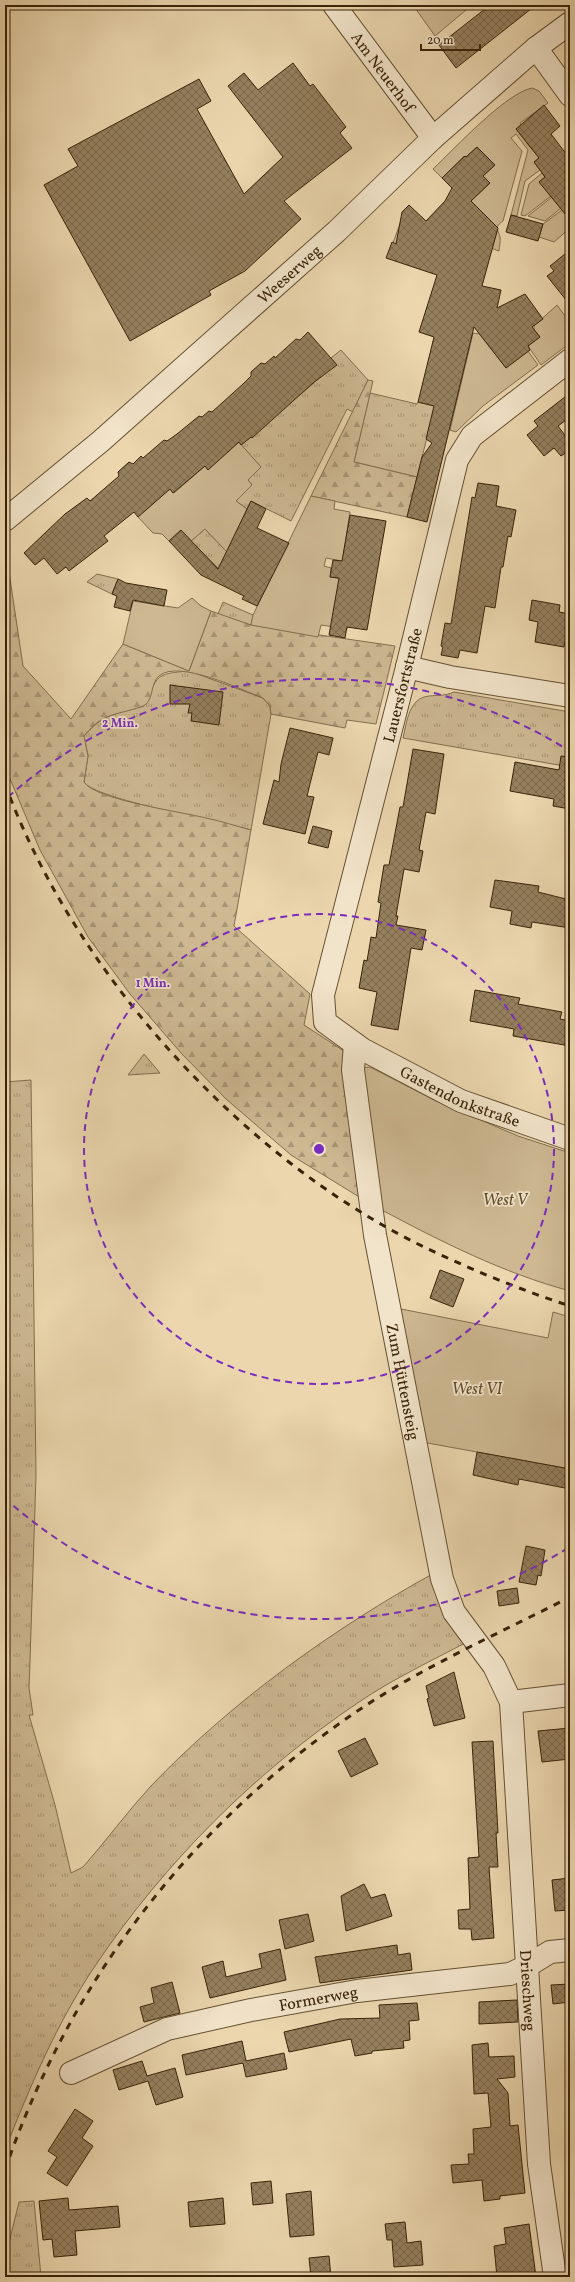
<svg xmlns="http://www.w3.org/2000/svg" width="575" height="2282" font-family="Vollkorn,serif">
<defs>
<pattern id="grass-tufts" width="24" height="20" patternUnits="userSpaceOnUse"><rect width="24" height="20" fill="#cdb892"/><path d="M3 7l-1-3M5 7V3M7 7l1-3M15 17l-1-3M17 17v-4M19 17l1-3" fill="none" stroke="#a79575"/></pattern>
<pattern id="forest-firs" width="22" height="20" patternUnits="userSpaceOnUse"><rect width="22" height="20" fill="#cdb892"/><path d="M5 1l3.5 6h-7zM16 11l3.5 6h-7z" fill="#a79575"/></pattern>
<pattern id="building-cross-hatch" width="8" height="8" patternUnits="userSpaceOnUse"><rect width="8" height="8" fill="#95805e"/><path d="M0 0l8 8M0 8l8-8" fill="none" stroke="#7b684c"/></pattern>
</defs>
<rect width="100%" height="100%" fill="#ebd6ae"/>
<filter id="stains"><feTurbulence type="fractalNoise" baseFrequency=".005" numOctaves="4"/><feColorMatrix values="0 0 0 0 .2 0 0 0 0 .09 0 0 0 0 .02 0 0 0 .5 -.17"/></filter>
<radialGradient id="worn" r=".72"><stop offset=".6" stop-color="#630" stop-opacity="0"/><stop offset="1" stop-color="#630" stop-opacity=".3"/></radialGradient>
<g fill="url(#grass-tufts)" stroke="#826e4d">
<polygon points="341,350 368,380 353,412 347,409 291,521 251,501 247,509 236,501 252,485 248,480 261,467 241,445 251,437 252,438 262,427 264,428 263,426 314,383 314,381 336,364 331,358"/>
<polygon points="370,393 417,404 418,402 435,406 417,477 354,462"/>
<polygon points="205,529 227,552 219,569 191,541"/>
<polygon points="97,574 118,579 112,594 87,582"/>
<polygon points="223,602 253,615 251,625 218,614"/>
<path d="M189 671 263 698 270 706 271 714 251 830C224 822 94 799 84 782L88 756 84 736C104 713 116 714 144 706 159 675 153 674 189 671Z"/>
<path d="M454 692 570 712V767L403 738C407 721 409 698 429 696 439 695 445 696 454 692Z"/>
<polygon points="144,1054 160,1073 128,1075"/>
<path d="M31 1080 36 1476 30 1661 29 1688 33 1715H29L55 1805 71 1873 83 1867C106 1841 127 1812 151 1786 231 1702 334 1628 436 1572L467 1642C431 1661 393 1679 359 1702 255 1772 165 1862 95 1966 57 2023 30 2086 5 2150V1082Z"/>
<polygon points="34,2201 41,2277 5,2277 5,2259 19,2202"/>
</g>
<g fill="url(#forest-firs)" stroke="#826e4d">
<polygon points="368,380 373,381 354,462 417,477 407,517 311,496"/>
<path d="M5 545 23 666 71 719 123 644 189 671 211 611 251 625 395 646 376 724 347 720 345 728 271 714 270 706 263 698C242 690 178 659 159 676 150 684 154 698 145 705 140 708 133 709 127 711 106 716 98 719 84 736L88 756 84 782C95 800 183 812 206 818 221 821 236 826 251 830L234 926 310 994 304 1025 347 1053 369 1203 291 1155 226 1099 181 1053 130 994 88 937 40 850 5 767Z"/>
</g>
<g fill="#cdb892" stroke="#826e4d">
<polygon points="413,5 472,5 435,36"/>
<path d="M532 88 539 91 548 103 520 123 521 125 516 129 530 147 534 143 554 146 534 162 540 170 525 181 517 216 511 215 528 150 516 134 511 138 522 151 503 221C494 227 498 229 500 237 501 241 499 247 499 251L491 248 439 258 393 243 401 221 462 242 463 201 477 195 490 183 483 176 495 165 477 147 466 157 464 156 442 178 433 169C455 148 506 93 532 88Z"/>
<polygon points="542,173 545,177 539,182 551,196 525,216 521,215 529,184"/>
<polygon points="552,197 561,208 545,221 528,216"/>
<polygon points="562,210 570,220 570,228 554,242 539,237 543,224"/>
<polygon points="557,305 570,323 570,343 541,365 528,346 540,337 534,330 534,326"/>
<polygon points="473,333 480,334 506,368 528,351 538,365 483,406 456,432 450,430"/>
<polygon points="238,441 261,467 248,480 252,485 236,501 247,509 227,552 205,529 191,541 181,530 169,541 162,534 153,533 138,517 158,497 159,498 170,489 174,493 205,466 208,470 227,451 229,452 229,448"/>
<polygon points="311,496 335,501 334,509 350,512 343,557 353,563 326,558 324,566 331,568 330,577 349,580 347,629 321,625 318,637 251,625 253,615"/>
<polygon points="192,598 201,606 211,611 189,671 123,644 133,601 178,608"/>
<path d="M370 1067 436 1101 518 1136 570 1153V1291C503 1273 440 1241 380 1209L361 1068Z"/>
<polygon points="396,1308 548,1338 553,1312 570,1317 570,1469 422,1442"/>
</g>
<g fill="url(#building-cross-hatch)" stroke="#382308">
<polygon points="490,5 536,5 456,68 439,45"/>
<polygon points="293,63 310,86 313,84 346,127 340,133 352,148 284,201 301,219 245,271 209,291 211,295 130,341 44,185 78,166 68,149 199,79 211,101 197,109 244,194 283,157 228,86 244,73 258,90"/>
<polygon points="544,105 560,126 551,134 570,159 570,220 539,182 545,177 534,162 539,158 516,129"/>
<polygon points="477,147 495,165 483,176 490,183 471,201 498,228 482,286 501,290 497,308 525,294 543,319 532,327 540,337 528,346 530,350 506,368 474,327 427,522 407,517 422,457 432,443 426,439 434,406 418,402 434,337 419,332 437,275 386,258 392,242 396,244 402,212 409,205 426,221 445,201 452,188 442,178 465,156 466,157"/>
<polygon points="511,215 543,224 538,241 506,232"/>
<polygon points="570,250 570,305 547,276 554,271 550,266"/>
<polygon points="308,332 337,365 313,383 252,438 251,437 241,445 239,442 208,470 205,466 173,493 170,489 138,517 134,512 104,536 108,541 69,571 66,567 57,574 44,558 35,565 24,553 65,514 87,498 90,501 119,476 118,472 129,462 133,464 141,456 143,458 164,440 167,441 177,434 199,416 202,417 209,411 212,412 243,384 251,376 251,372 261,363 265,364 274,356 275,358 296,339 300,340"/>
<polygon points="570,393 570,417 558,426 570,442 570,450 561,456 554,448 544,456 527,435 538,426 534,421"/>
<polygon points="478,483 499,486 496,506 516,510 511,537 508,536 503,567 501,567 495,608 485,606 477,653 460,650 458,658 441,655 443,647 441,646 445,623 451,624 472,497 475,498"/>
<polygon points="251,501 266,509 257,528 289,543 257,606 242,599 244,596 201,575 169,541 181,530 218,569"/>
<polygon points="350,515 386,521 367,630 347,627 345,638 329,635 339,578 330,577 333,560 342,561"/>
<polygon points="118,579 126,583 167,590 164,606 133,600 130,611 114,607 117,596 112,594"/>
<polygon points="532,600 560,605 559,612 570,614 564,647 535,642 538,622 529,620"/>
<polygon points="170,685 223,692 219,725 191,721 192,713 188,713 190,704 170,704"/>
<polygon points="290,728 333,738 329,755 318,752 307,796 314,797 305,834 263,824 274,780 279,782 281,764"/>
<polygon points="413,749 444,754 435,814 426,812 419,850 423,851 419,872 404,869 396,916 398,916 396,925 426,930 422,950 411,948 398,1030 371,1025 377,992 359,988 364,960 367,961 371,937 376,938 381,903 378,902 384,865 389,865 400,807 403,807"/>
<polygon points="561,756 570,757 570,809 553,806 554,799 510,791 515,762 559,770"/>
<polygon points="313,826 332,831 328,848 308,843"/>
<polygon points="495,880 539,886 538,892 570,900 570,928 532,922 531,928 510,924 512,911 490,907"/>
<polygon points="475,990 520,998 518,1004 562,1012 560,1019 570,1021 570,1046 513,1036 514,1029 470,1021"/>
<polygon points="440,1270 464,1279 453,1307 430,1298"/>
<polygon points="477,1452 570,1469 570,1489 519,1479 518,1485 473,1475"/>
<polygon points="526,1546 545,1550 541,1576 538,1575 536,1585 519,1582"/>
<polygon points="517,1588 519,1603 499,1606 497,1591"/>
<polygon points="454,1672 465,1718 434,1726 427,1699 429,1698 426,1686"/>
<polygon points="570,1728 570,1759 542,1762 538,1731"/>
<polygon points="365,1738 378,1764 351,1777 338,1751"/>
<polygon points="493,1741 498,1833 496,1833 498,1867 489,1867 494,1938 472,1940 471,1929 459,1929 458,1910 470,1909 468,1858 479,1857 472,1742"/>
<polygon points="570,1878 570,1910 555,1911 552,1880"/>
<polygon points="364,1884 371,1898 385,1894 392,1916 346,1931 341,1896"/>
<polygon points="308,1914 314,1941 285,1949 279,1920"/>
<polygon points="397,1945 398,1955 410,1953 412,1970 320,1983 315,1957"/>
<polygon points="280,1949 286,1980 210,1998 202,1967 223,1961 226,1977 262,1968 259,1954"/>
<polygon points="172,1982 180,2013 144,2022 140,2007 154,2003 151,1988"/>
<polygon points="570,1984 570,2002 553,2004 551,1985"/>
<polygon points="517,2000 518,2022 479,2024 479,2002"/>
<polygon points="417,2003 419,2020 409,2021 410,2040 403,2041 404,2048 372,2051 372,2053 355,2056 351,2039 289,2052 284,2032 340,2019 380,2018 379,2005"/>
<polygon points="242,2041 246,2061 284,2053 287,2069 246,2077 243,2063 186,2075 182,2055"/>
<polygon points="488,2043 489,2057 514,2056 515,2077 497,2079 508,2093 510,2126 518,2125 525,2193 500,2196 500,2199 484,2201 482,2180 453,2183 451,2165 469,2164 468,2154 474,2154 473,2129 491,2127 488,2093 474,2094 472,2045"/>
<polygon points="142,2061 147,2076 175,2068 183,2097 156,2105 148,2081 119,2090 113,2070"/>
<polygon points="75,2109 93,2121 82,2138 93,2146 67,2186 47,2173 57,2157 48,2151"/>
<polygon points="271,2181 273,2203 253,2205 251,2183"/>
<polygon points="311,2191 314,2235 290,2237 286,2194"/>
<polygon points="68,2198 69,2210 118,2206 120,2227 75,2231 77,2255 54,2257 52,2239 43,2240 39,2201"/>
<polygon points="223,2198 225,2224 190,2227 188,2202"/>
<polygon points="405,2222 407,2243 421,2241 423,2265 394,2267 392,2240 387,2240 385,2224"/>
<polygon points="529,2224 536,2277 497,2277 494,2246 506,2244 504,2228"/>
<polygon points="329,2256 331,2277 311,2277 309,2258"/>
</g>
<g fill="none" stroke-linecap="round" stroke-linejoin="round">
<defs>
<g id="minor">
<path id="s1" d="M334 5 433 138"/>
<polyline points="536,48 570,95"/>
<path id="s2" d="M570 360 472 436 457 460 407 667 323 995 325 1022 362 1049 461 1101 570 1139"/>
<path id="s3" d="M5 520 101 441 337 231 433 138 536 48 570 23"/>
<polyline points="407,667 450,677 570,696"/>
<path id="s4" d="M355 1044 353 1070 375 1235 442 1579 454 1612 494 1666 511 1702 539 2164 555 2277"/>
<polyline points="511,1702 570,1695"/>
<path id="s5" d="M71 2073 167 2029 251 2010 357 1991 510 1974 527 1966 550 1952 570 1950"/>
</g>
</defs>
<use href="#minor" stroke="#655032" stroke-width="24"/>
<use href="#minor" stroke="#f2e4ca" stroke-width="22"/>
<g stroke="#382308" stroke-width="3" stroke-dasharray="7 7" stroke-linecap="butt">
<path d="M5 784C74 972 239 1155 418 1244 467 1268 518 1289 570 1306"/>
<path d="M5 2170C68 1986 184 1833 343 1721 413 1671 494 1636 570 1597"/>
</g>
</g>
<g fill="none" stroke="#7b2cbf" stroke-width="2" stroke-dasharray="7 5">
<circle cx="319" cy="1149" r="235"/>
<path d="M568 1548A470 470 0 0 1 8 1501M8 797A470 470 0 0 1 568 750"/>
</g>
<g text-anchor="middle" stroke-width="3.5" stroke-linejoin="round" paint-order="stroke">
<g font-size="16" fill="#382308" stroke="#f2e4ca">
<text dy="6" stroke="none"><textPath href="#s1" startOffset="83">Am Neuerhof</textPath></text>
<text dy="6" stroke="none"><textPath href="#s3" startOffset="376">Weeserweg</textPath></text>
<text transform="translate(402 685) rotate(-76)" y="6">Lauersfortstraße</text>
<text dy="6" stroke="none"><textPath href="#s2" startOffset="886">Gastendonkstraße</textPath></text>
<text dy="6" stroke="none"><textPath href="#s4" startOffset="342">Zum Hüttensteig</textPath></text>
<text dy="6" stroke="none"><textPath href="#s4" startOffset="974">Drieschweg</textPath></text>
<text dy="6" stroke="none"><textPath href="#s5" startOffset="260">Formerweg</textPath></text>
</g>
<g font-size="16" font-style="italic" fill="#5d482a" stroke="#f2e4ca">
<text x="505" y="1205">West V</text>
<text x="477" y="1394">West VI</text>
</g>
</g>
<circle cx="319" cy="1149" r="6" fill="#7b2cbf" stroke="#f2e4ca" stroke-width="2"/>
<g font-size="12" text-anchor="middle" font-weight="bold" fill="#7b2cbf" stroke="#f2e4ca" stroke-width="3.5" stroke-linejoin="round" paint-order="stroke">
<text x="120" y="727">2 Min.</text>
<text x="153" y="987">1 Min.</text>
</g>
<rect width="575" height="2282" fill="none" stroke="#ebd6ae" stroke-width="20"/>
<rect x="6" y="6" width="563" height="2270" fill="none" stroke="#382308" stroke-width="2"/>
<rect x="10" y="10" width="555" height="2262" fill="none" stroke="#382308"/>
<path d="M421 44v6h59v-6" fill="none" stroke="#382308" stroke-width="2"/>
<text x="427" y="44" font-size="12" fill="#382308" stroke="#f2e4ca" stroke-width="3" paint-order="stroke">20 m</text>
<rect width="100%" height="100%" filter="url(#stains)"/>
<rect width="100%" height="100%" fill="url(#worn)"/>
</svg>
